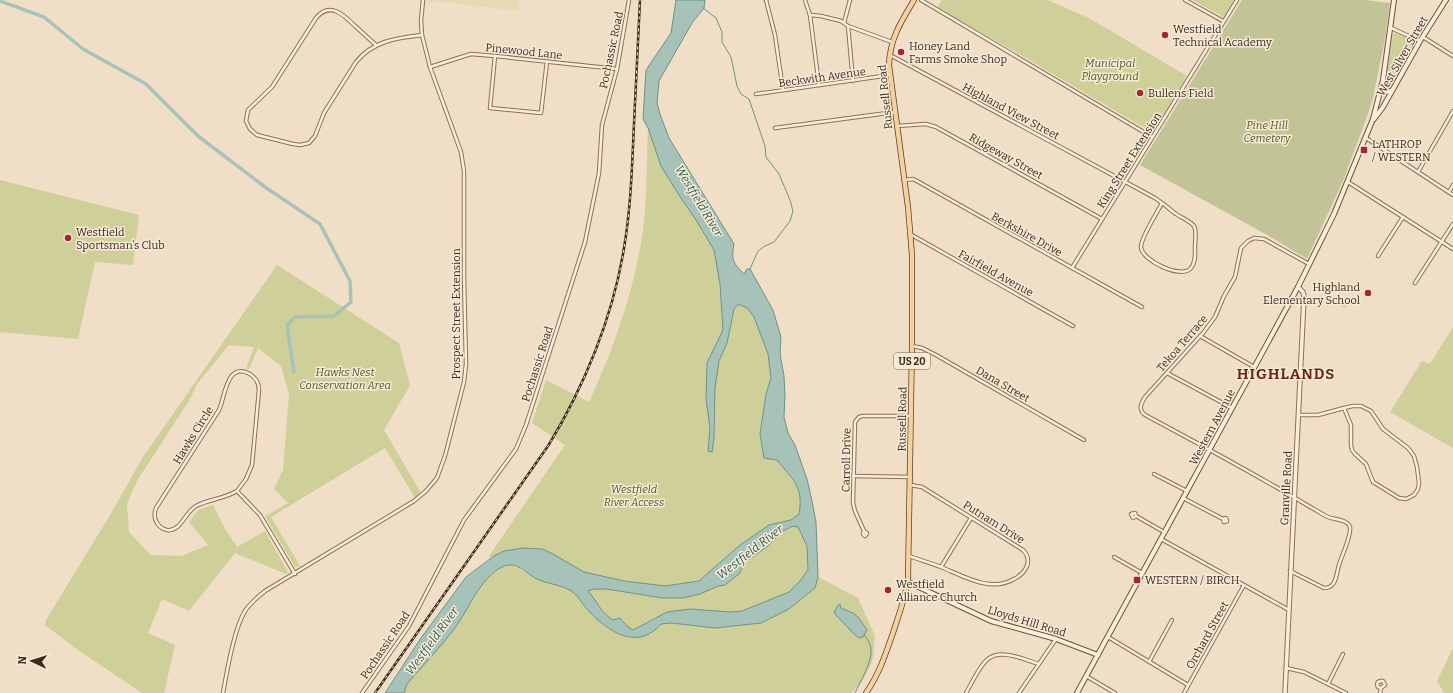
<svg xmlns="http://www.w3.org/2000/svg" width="1453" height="693" font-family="Bitter,serif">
<rect width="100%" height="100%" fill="#f0dfc6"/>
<polygon fill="#e6d9b3" points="429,0 520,0 518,11 435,1 428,5"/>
<g fill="#cecf99">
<polygon points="942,0 1047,0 1089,18 1187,76 1153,133 1019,54 937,8"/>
<polygon points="1192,0 1234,0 1224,17"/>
<polygon points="1395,33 1416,41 1417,42 1390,90 1385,87 1393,34"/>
<path d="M648 128 661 166 679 195 696 220 714 250 720 284 723 330 707 363 706 399 710 428 708 451 712 452 714 437 715 388 719 361 727 343 734 309 738 304 747 308 754 317 768 354 771 378 766 394 760 434 799 490 801 505 799 514 791 520 769 525 740 545 699 581 665 586 624 581 584 572 553 554 523 549 504 551 490 558 489 556 565 445 532 423 546 380 589 402C616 344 640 275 645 210 647 183 647 155 648 128Z"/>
<polygon points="0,180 139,215 133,265 95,262 78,339 0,332"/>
<polygon points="277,265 399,343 410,385 384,430 421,493 415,498 385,448 271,517 300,566 298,567 295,567 265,516 288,503 274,489 283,470 289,395 281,366 258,348 249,369 246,369 254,347 229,345 197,384 190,399 137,481 127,504 129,532 151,555 181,556 208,545 189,522 198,510 213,505 225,529 237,547 265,531 288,572 286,574 235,553 189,611 162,599 148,633 175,645 164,693 142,693 78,650 45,625 46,620 110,515 143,457"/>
<polygon points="1340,297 1349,302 1345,308 1336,303"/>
<polygon points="1453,327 1453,448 1390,412 1422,361 1430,364"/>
<path d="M793 526H798L807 546 808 570 800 581 789 592 742 611 730 612 690 609 654 618 633 630 627 626 620 618 613 620C601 613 597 601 588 591L594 589H607L662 598H683L700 594 718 586 725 585 730 581 739 574 745 562 768 546 783 531Z"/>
<polygon points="513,565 537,579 571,590 629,638 632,638 651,634 661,624 671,623 715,628 761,623 789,609 815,588 818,577 858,598 875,636 873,658 870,667 862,682 852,693 404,693 407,684 455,628 487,577 502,567"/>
<polygon points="1453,648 1453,693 1444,693 1437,681"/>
</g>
<polygon fill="#c2c498" points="1242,0 1364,0 1390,3 1384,44 1373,98 1368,114 1343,181 1307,259 1269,236 1140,165"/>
<g fill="#a7c3b9" stroke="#6d9286" fill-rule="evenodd">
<path d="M676 0H705L704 8 692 23 659 81 657 103 660 114 669 138 734 244C731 260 733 263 744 274L747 269H750L773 310 781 337 780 354 784 376 785 395 784 417 788 433 795 445 807 479 812 501 816 522 818 577 815 588 789 609 761 623 715 628 672 623 661 624C637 652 607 631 587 609 582 604 578 595 571 591 562 585 548 584 537 579 525 573 517 560 502 567 480 578 469 609 455 628 440 648 423 665 407 684L404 693H385L421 638 466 577 494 556 504 551 523 548 542 549 553 554 584 572 624 581 665 586 699 581 740 545 769 525 791 520 799 514C804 487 793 480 777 460L764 458 760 434 766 394 771 378 768 354 754 317 747 308 738 304 734 309 727 343 719 361 715 388 714 437 712 452 708 451 710 428 706 399 707 363 723 330 720 284 714 250 696 220 679 195 661 166 648 128 643 119 646 70 671 33ZM793 526 798 527 807 546 808 570 800 581 789 592 742 611 730 612 690 609 667 612 633 630 627 626 620 618 613 620C601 613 597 601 588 591L594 589H607L662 598H683L700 594 718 586 725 585 730 581 739 574 745 562 768 546 783 531Z"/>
<polygon points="840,604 841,608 853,613 858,617 867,630 863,637 859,638 854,634 834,613 838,605"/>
</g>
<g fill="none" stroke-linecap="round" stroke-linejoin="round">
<g stroke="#6d9286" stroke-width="1">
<polyline points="703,8 716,18 722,32 722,42 731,57 737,86 741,94 749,99 765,146 766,157 779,174 790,200 793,211 790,221 774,242 765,246 758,251 750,269"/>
<path d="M855 693C860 682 873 661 871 648 870 643 867 639 864 634"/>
</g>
<polyline stroke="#a7c3b9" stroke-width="3.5" points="0,1 44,17 83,49 146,84 198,136 265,187 320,224 350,281 351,302 334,316 295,317 287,325 294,372"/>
<defs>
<g id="minor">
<polyline points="766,0 775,35 783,90"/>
<polyline points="805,0 810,15 819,85"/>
<polyline points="921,0 1152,137"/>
<polyline points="1185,0 1223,21"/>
<polyline points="810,15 821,16 841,21 848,26 892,42"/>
<polyline points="844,23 850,0"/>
<polyline points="848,26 853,81"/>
<polyline points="1391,28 1420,41"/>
<polyline points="1423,37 1453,56"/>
<path d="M376 45C369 39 362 32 355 26 344 15 330 1 316 18L272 87 248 110 246 121 250 129 257 135 293 144 300 145 309 143 315 136 324 113 356 62C373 41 396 38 422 35"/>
<path d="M890 55 1155 198 1162 203C1157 213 1141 237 1141 247 1141 260 1182 280 1191 268 1196 262 1195 254 1195 247 1195 241 1197 231 1194 226 1190 221 1182 218 1176 214 1171 211 1167 206 1162 203"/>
<polyline points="495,56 490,108 541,113 547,61"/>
<polyline points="430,67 471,54 495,56 617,69"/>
<polyline points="756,94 890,75"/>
<polyline points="897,126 926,124 936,127 1102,219"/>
<polyline points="775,128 895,112"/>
<polyline points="1366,138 1453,195"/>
<polyline points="1418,172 1453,111"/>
<polyline points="904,180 913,179 917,181 1142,307"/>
<polyline points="1348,182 1453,249"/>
<polyline points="1449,192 1453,185"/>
<polyline points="910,234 1073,326"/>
<polyline points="1378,256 1403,217"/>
<polyline points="1072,268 1237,0"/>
<polyline points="1415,283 1453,224"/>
<polyline points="1200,336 1254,367"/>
<polyline points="912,346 922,348 936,355 1084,440"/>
<polyline points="1167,373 1232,408"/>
<polyline points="1298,415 1318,415 1344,408 1353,406 1361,406 1371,411 1383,429 1408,448 1414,456 1417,467 1419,483 1418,489 1414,495 1406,499 1399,498 1373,482 1366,464 1355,454 1352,450 1351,445 1351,425 1344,408"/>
<polyline points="1154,474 1187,491"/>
<polyline points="853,476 910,477"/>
<path d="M237 491 246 479 252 465 259 390C259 383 256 378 250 374 226 361 225 398 219 410L156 508C154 513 154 518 157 523 159 526 162 529 167 530 181 532 185 512 196 506 209 499 224 499 237 491L260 515 295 574"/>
<polyline points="1183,498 1223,519 1224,522 1227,521 1226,518 1223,519"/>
<polyline points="1136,516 1133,518 1131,514 1135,513 1136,516 1164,532"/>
<polyline points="864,531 867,533 865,536 863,534 864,531 855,511 853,503 855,422 859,417 863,416 911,416"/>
<polyline points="1161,539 1289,610"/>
<path d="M909 556C920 560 931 563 941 567 963 576 991 593 1014 579 1020 576 1024 573 1027 566 1029 560 1028 555 1023 550L922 487 910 485"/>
<polyline points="1114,557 1142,573"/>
<polyline points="941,567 971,518"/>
<path d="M1290 571 1324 588C1337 588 1336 574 1339 565 1341 557 1352 535 1350 527 1347 519 1335 520 1328 517 1323 515 1318 511 1312 508 1258 476 1203 446 1147 416 1138 411 1140 405 1145 397L1203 333 1215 317 1224 296 1235 277 1241 248 1248 241 1254 238 1264 239 1309 264"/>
<polyline points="1108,637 1188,685"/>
<polyline points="1149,662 1172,620"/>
<polyline points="1286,668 1304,672 1346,693"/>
<polyline points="1086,676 1115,693"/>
<polyline points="1328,684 1343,654"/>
<path d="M223 693C227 671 234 629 245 611 250 603 258 597 265 591L414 501 426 491 437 478 445 456 464 382 466 364 464 277V171L461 152 430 67 422 35 421 21 423 0"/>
<polyline points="362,693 409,626 464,520 516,449 526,425 585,242 599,173 602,125 617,69 629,0"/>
<path d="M966 693C972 683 979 666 988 659 1001 648 1025 660 1039 664"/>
<polyline points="1019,693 1056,639"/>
<polyline points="1184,693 1244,585"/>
<polyline points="1380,693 1381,688 1385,685 1383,681 1381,681 1378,682 1377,684 1378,687 1381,688"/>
</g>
<g id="tertiary">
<polyline points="1380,91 1387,92 1392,90"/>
<polyline points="1285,693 1304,297 1303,292 1298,287"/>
</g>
<g id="secondary">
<polyline points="1374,119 1383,107 1420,41 1446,0"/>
<polyline points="908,582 991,621 1056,639 1098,655"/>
<polyline points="1077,693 1298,287 1334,214 1373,119 1383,80 1394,0"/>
</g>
<path id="primary" d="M866 693C880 673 887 650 895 627 900 611 906 595 908 579L912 346V255L908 207 889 65C890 38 901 22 914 0"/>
</defs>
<use href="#minor" stroke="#8c705a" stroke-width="4.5"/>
<use href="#tertiary" stroke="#8c705a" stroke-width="5.5"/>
<use href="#secondary" stroke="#6e513d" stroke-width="6"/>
<use href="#primary" stroke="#5a3f2f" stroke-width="6"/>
<use href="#minor" stroke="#faedd9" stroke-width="2.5"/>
<use href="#tertiary" stroke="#faedd9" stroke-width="3.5"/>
<use href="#secondary" stroke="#faedd9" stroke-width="4"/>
<use href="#primary" stroke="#f4d19d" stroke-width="4.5"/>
<defs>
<path id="rail" d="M375 693 548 446C584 387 613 317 624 248 631 207 632 166 634 124 636 83 638 41 640 0"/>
</defs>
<use href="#rail" stroke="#3c2a1f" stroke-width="2.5"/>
<use href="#rail" stroke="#f7ead6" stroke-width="1" stroke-dasharray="3" stroke-linecap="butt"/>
</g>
<g fill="#9e2834" stroke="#f7ead6" stroke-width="1.5">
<circle cx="1165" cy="35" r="4"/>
<circle cx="901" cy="52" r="4"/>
<circle cx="1140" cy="93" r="4"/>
<rect x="1360" y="146" width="8" height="8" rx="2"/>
<circle cx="68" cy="238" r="4"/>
<circle cx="1368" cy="293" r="4"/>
<rect x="1133" y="576" width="8" height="8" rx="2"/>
<circle cx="888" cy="590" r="4"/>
</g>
<g text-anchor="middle" stroke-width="3" stroke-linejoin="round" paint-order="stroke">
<rect fill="#f7ead6" stroke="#746456" stroke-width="1" x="894" y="353" width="36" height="16" rx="3"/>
<g font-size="10" font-weight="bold" fill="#3c2a1f">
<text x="912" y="365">US 20</text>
</g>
<g font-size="11" fill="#3c2a1f" stroke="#f7ead6" text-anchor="start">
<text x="1173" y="33">Westfield<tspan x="1173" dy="13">Technical Academy</tspan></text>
<text x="909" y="50">Honey Land<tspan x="909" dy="13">Farms Smoke Shop</tspan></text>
<text x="1148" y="97">Bullens Field</text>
<text x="1372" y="148">LATHROP<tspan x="1372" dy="13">/ WESTERN</tspan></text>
<text x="76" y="236">Westfield<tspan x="76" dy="13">Sportsman's Club</tspan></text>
<text x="1360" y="291" text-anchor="end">Highland<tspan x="1360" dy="13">Elementary School</tspan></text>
<text x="1145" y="584">WESTERN / BIRCH</text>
<text x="896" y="588">Westfield<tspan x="896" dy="13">Alliance Church</tspan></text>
</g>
<g font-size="11" fill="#3c2a1f" stroke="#f7ead6">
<text transform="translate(611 50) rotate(-78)" y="4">Pochassic Road</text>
<text transform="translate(524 51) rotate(6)" y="4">Pinewood Lane</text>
<text transform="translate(1402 56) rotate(-60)" y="4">West Silver Street</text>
<text transform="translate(822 77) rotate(-8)" y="4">Beckwith Avenue</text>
<text transform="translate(885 97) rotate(-96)" y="4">Russell Road</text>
<text transform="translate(1011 111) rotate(28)" y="4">Highland View Street</text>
<text transform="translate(1006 156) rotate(29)" y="4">Ridgeway Street</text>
<text transform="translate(1129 160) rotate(-58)" y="4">King Street Extension</text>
<text transform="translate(1027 234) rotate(29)" y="4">Berkshire Drive</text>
<text transform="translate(996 273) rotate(29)" y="4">Fairfield Avenue</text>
<text transform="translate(456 314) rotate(-90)" y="4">Prospect Street Extension</text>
<text transform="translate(1182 343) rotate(-49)" y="4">Tekoa Terrace</text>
<text transform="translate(537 364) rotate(-72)" y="4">Pochassic Road</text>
<text transform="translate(1003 384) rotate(30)" y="4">Dana Street</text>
<text transform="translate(902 419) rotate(-89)" y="4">Russell Road</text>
<text transform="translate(1212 427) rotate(-62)" y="4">Western Avenue</text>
<text transform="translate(193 435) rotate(-58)" y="4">Hawks Circle</text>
<text transform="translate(846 460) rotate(-89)" y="4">Carroll Drive</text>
<text transform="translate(1286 488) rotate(-87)" y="4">Granville Road</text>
<text transform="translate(994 522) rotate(32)" y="4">Putnam Drive</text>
<text transform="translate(1027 621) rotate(17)" y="4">Lloyds Hill Road</text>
<text transform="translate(1207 635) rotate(-61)" y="4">Orchard Street</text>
<text transform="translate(385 645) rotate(-56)" y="4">Pochassic Road</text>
</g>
<g font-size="11" font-style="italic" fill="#515925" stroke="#f7ead6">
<text x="1110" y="67">Municipal<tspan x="1110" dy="13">Playground</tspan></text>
<text x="1267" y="129">Pine Hill<tspan x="1267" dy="13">Cemetery</tspan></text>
<text x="345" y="376">Hawks Nest<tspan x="345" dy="13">Conservation Area</tspan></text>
<text x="634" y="493">Westfield<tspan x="634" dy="13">River Access</tspan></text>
</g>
<g font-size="12" font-style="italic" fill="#2e5c55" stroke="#f7ead6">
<text transform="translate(699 201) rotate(59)" y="4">Westfield River</text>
<text transform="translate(750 552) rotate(-38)" y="4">Westfield River</text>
<text transform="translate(432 641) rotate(-54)" y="4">Westfield River</text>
</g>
<g font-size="15" font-weight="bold" letter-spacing="1" fill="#6a261c" stroke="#f7ead6">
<text x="1286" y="379">HIGHLANDS</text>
</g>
</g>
<g transform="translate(32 661) rotate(274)" stroke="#f7ead6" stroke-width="3" paint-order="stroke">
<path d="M0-3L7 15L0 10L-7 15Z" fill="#3c2a1f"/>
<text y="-6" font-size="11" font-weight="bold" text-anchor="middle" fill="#3c2a1f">N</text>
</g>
</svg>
